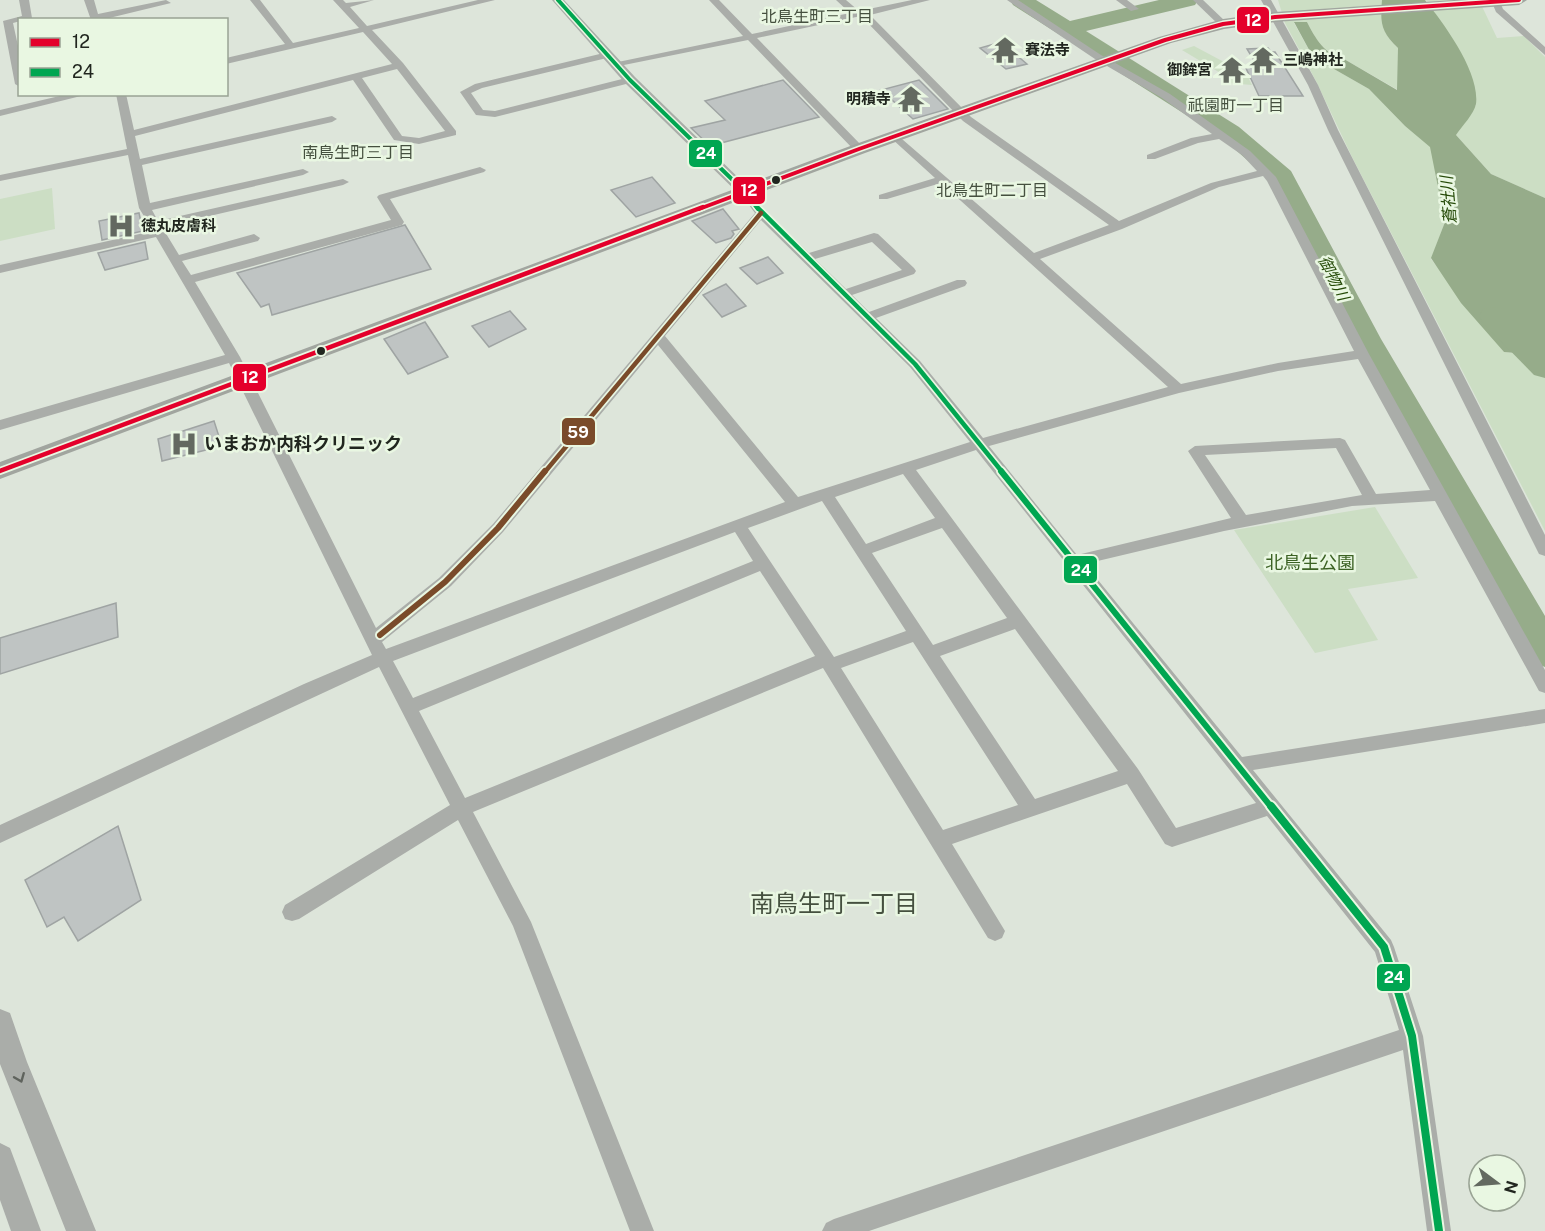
<svg xmlns="http://www.w3.org/2000/svg" width="1545" height="1231" font-family="'Public Sans','Noto Sans JP',sans-serif">
<rect width="100%" height="100%" fill="#dde5da"/>
<g fill="#ccdec4">
<path d="M1278 0H1382C1381 22 1382 33 1398 48V90L1344 59C1325 55 1315 38 1307 22L1294 23 1313 57 1369 89 1405 126 1431 147 1445 222 1431 259 1504 352 1531 354 1545 368V531L1352 157 1316 81 1285 23Z"/>
<polygon points="1426,0 1479,0 1497,38 1524,36 1545,57 1545,198 1491,174 1456,135 1476,105 1433,9"/>
<polygon points="1194,46 1224,62 1226,73 1256,74 1254,65 1259,67 1266,79 1249,79 1252,85 1228,83 1222,74 1182,50"/>
<polygon points="52,188 55,229 0,241 0,199"/>
<polygon points="1375,507 1418,578 1348,589 1378,640 1315,653 1234,530"/>
</g>
<path fill="#96ac8a" d="M1382 0H1425C1444 24 1480 72 1476 104 1474 114 1462 126 1456 135L1491 174 1545 198V368L1530 354 1504 352 1461 303 1431 258 1445 222 1430 147 1405 126 1369 89 1313 57 1294 22H1307C1315 38 1325 55 1344 59L1397 90 1398 48C1381 32 1380 23 1382 0Z"/>
<g fill="none" stroke-linecap="round" stroke-linejoin="round">
<g fill="#96ac8a" fill-rule="evenodd">
<polygon points="1010,0 1036,0 1070,21 1159,0 1198,0 1195,5 1086,31 1239,127 1291,171 1381,339 1545,616 1545,667 1531,662 1349,339 1271,181 1221,137 1013,5"/>
<polygon points="1494,307 1505,309 1545,349 1545,378 1534,375 1483,323 1479,316 1483,309"/>
</g>
</g>
<g fill="#bfc4c3" stroke="#9fa4a3" stroke-width="1.5">
<polygon points="1001,42 1027,64 1006,69 980,48"/>
<polygon points="1268,48 1271,52 1275,52 1303,96 1259,96 1245,66 1258,67 1247,49"/>
<polygon points="783,80 819,117 710,146 691,128 725,120 705,101"/>
<polygon points="919,80 948,109 913,119 881,90"/>
<polygon points="652,177 675,203 636,217 611,190"/>
<polygon points="723,209 739,229 732,231 734,234 731,238 716,243 692,221"/>
<polygon points="139,213 143,231 102,240 99,221"/>
<polygon points="405,225 431,269 272,315 269,304 261,307 237,273"/>
<polygon points="145,242 148,259 105,270 98,253"/>
<polygon points="768,257 783,273 757,284 740,268"/>
<polygon points="726,284 746,306 722,317 703,295"/>
<polygon points="510,311 526,329 489,347 472,326"/>
<polygon points="425,322 448,357 408,374 384,339"/>
<polygon points="214,421 222,446 162,461 158,439"/>
<polygon points="116,603 118,637 0,674 0,638"/>
<polygon points="118,826 141,900 78,941 64,917 47,927 25,880"/>
</g>
<g fill="none" stroke-linecap="round" stroke-linejoin="round">
<g fill="#aaada9" fill-rule="evenodd">
<polygon points="19,0 29,0 32,18 13,23 20,55 20,87 15,84 3,21 22,16"/>
<polygon points="84,0 94,0 98,14 166,0 171,3 101,20 91,20"/>
<path d="M250 0H260L293 43 359 28 333 0H343L346 3 374 0 350 7 367 26 478 0H495L372 30 403 63 456 131V135L419 144 394 140 353 80 135 136 140 159 332 116 337 119 332 122 142 165 150 203 303 169 309 172 303 175 152 210 158 221 343 179 349 182 343 185 162 227 179 255 254 234 260 238 258 241 182 261 191 275 391 220 377 197 379 195 480 167 486 170 484 172 390 199 404 222 402 225 195 282 240 357 376 628 439 578 493 524 755 213 739 192 741 190H749L766 212 809 253 874 233 878 234 914 268 916 271 914 274 852 295 869 312 957 280H965L967 283 965 286 876 318 920 361 983 438 1168 387 941 183 887 199H879V195L935 178 891 138 890 136 895 133 1034 253 1109 225 963 121 861 16 757 38 863 147 864 149 859 152 855 151 748 40 614 67V63L618 62 743 36 709 0H719L752 34 850 13 836 0H846L859 11 912 0H930L870 15 971 117 1119 221 1211 183 1257 171 1242 155 1219 139 1198 143 1155 159H1147V155L1191 138 1212 134 1162 98 1095 59 1007 0H1018L1101 55 1170 94 1250 151 1276 177 1369 354 1545 670V693L1539 691 1435 501 1352 506 1224 531 1085 564 1242 757 1545 709V723L1253 770 1391 940 1394 947 1423 1036 1451 1231H1427L1403 1050 869 1231H822L826 1223 834 1219 1399 1030 1375 952 1267 816 1172 847 1165 844 1127 784 952 844 1005 931 1002 938 995 941 988 938 823 668 473 812 531 922 654 1231H630L513 926 458 820 299 919 292 921 285 919 282 912 285 905 450 805 379 667 0 843V825L304 684 372 655 229 363 0 430V420L225 355 156 237 0 273V265L153 231 139 208 128 155 0 181V175L127 149 116 94H126L134 130 392 64 363 32 226 64V58L285 44ZM397 69 445 131 419 138 402 136 362 78ZM1263 176 1267 181 1354 351 1278 363 1181 384 1040 259 1122 229 1219 187ZM761 220 910 367 970 442 798 497 665 336ZM872 242 902 270 846 289 815 259ZM658 345 785 502 386 649 382 642 451 586 503 532ZM1358 359 1430 490 1376 494 1345 440 1340 438 1195 446 1188 451 1231 518 1077 555 989 446 1179 393 1278 371ZM1336 448 1362 495 1246 515 1205 455ZM976 450 1256 803 1176 828 1138 769 916 470ZM903 474 935 518 866 544 835 497ZM822 501 906 631 834 657 748 528ZM942 528 1007 618 933 645 872 553ZM735 532 753 561 413 698 393 661ZM760 571 815 656 465 798 419 711ZM1015 629 1118 771 1035 799 940 656ZM913 642 1018 805 943 830 841 668Z"/>
<polygon points="1116,0 1127,0 1139,9 1131,11"/>
<polygon points="1193,0 1203,0 1226,22 1226,26 1220,26"/>
<polygon points="1261,0 1271,0 1318,85 1338,130 1545,535 1545,556 1539,554 1537,550 1328,130 1308,85"/>
<polygon points="1491,0 1499,0 1503,9 1545,47 1545,55 1496,12"/>
<polygon points="608,52 613,55 611,57 482,88 471,93 483,110 495,111 630,77 635,80 634,82 495,117 476,115 460,92 475,84"/>
<polygon points="68,94 89,94 0,116 0,110"/>
</g>
<g fill="#aaada9" fill-rule="evenodd">
<polygon points="552,0 564,0 635,77 750,189 752,192 750,195 740,195 625,83"/>
<polygon points="0,1009 10,1013 27,1062 96,1231 66,1231 0,1064"/>
<polygon points="0,1143 10,1148 41,1231 11,1231 0,1200"/>
</g>
<polygon fill="#a1a59f" fill-rule="evenodd" points="1454,0 1527,0 1519,5 1275,22 1224,29 1171,43 865,153 0,479 0,462 853,145 1159,37 1223,19 1275,12"/>
<defs>
<polyline id="bus-1-far1" points="699,209 859,149 1165,40 1223,24 1275,17 1519,0"/>
<polyline id="bus-1" points="0,471 703,207"/>
<polyline id="bus-2-far3" points="558,0 630,80 745,192 758,209"/>
<polyline id="bus-2-far2" points="757,207 915,364 1003,473"/>
<polyline id="bus-2-far1" points="1001,471 1272,808"/>
<polyline id="bus-2" points="1271,806 1384,947 1412,1036 1439,1231"/>
<polyline id="bus-3-far1" points="544,473 761,213"/>
<polyline id="bus-3" points="380,635 445,582 498,528 545,471"/>
</defs>
<use href="#bus-1-far1" stroke="#e9f7e2" stroke-width="7"/>
<use href="#bus-1" stroke="#e9f7e2" stroke-width="8"/>
<use href="#bus-2-far3" stroke="#e9f7e2" stroke-width="7"/>
<use href="#bus-2-far2" stroke="#e9f7e2" stroke-width="8"/>
<use href="#bus-2-far1" stroke="#e9f7e2" stroke-width="10"/>
<use href="#bus-2" stroke="#e9f7e2" stroke-width="12"/>
<use href="#bus-3-far1" stroke="#e9f7e2" stroke-width="8"/>
<use href="#bus-3" stroke="#e9f7e2" stroke-width="10"/>
<use href="#bus-1-far1" stroke="#e4002b" stroke-width="4"/>
<use href="#bus-1" stroke="#e4002b" stroke-width="4.5"/>
<use href="#bus-2-far3" stroke="#00a651" stroke-width="4"/>
<use href="#bus-2-far2" stroke="#00a651" stroke-width="4.5"/>
<use href="#bus-2-far1" stroke="#00a651" stroke-width="6"/>
<use href="#bus-2" stroke="#00a651" stroke-width="8"/>
<use href="#bus-3-far1" stroke="#7a4b2a" stroke-width="4.5"/>
<use href="#bus-3" stroke="#7a4b2a" stroke-width="6"/>
</g>
<defs><path id="oneway-chevron" d="M-2-3.5L2.5 0L-2 3.5" fill="none" stroke-width="1.6" stroke-linecap="round" stroke-linejoin="round" transform="scale(1.5)"/></defs>
<use stroke="#5f635d" href="#oneway-chevron" transform="translate(20 1078) rotate(68)"/>
<defs>
<symbol id="temple-bare" viewBox="-9 -9 18 18"><path d="M0-6L5-2H3V0L6.5 2.5H4V6H1.5V3h-3V6H-4V2.5H-6.5L-3 0V-2H-5Z" fill="#636960" stroke="#e9f7e2" stroke-width="2.5" paint-order="stroke"/></symbol>
<symbol id="hospital-bare" viewBox="-9 -9 18 18"><path d="M-5-5h3v3.5h4V-5h3V5h-3V1.5h-4V5h-3Z" fill="#636960" stroke="#e9f7e2" stroke-width="2.5" paint-order="stroke"/></symbol>
</defs>
<g fill-rule="evenodd">
<use href="#temple-bare" x="986" y="31" width="38" height="38"/>
<use href="#temple-bare" x="1244" y="41" width="38" height="38"/>
<use href="#temple-bare" x="1213" y="51" width="38" height="38"/>
<use href="#temple-bare" x="892" y="80" width="38" height="38"/>
<use href="#hospital-bare" x="102" y="207" width="38" height="38"/>
<use href="#hospital-bare" x="165" y="425" width="38" height="38"/>
</g>
<g fill="#21261f" stroke="#e9f7e2" stroke-width="2">
<circle cx="776" cy="180" r="5"/>
<circle cx="321" cy="351" r="5"/>
</g>
<g text-anchor="middle" stroke-width="5" stroke-linejoin="round" paint-order="stroke">
<g font-size="15" font-weight="bold" fill="#21261f" stroke="#e9f7e2" text-anchor="start">
<text x="1025" y="55">賽法寺</text>
<text x="1283" y="65">三嶋神社</text>
<text x="1212" y="75" text-anchor="end">御鉾宮</text>
<text x="891" y="104" text-anchor="end">明積寺</text>
<text x="141" y="231">徳丸皮膚科</text>
</g>
<g font-size="16" fill="#45503f" stroke="#e9f7e2">
<text x="817" y="22">北鳥生町三丁目</text>
<text x="1236" y="111">祇園町一丁目</text>
<text x="358" y="158">南鳥生町三丁目</text>
<text x="992" y="196">北鳥生町二丁目</text>
</g>
<g font-size="16" font-style="italic" fill="#264b09" stroke="#e9f7e2">
<text transform="translate(1448 200) rotate(-95)" y="6">蒼社川</text>
<text transform="translate(1334 278) rotate(63)" y="6">御物川</text>
</g>
<g font-size="18" font-weight="bold" fill="#21261f" stroke="#e9f7e2" text-anchor="start">
<text x="204" y="450">いまおか内科クリニック</text>
</g>
<g font-size="18" fill="#3c6224" stroke="#e9f7e2">
<text x="1310" y="569">北鳥生公園</text>
</g>
<g font-size="24" fill="#45503f" stroke="#e9f7e2">
<text x="834" y="912">南鳥生町一丁目</text>
</g>
</g>
<g stroke="#e9f7e2" stroke-width="2">
<rect x="1236" y="6" width="34" height="28" rx="6" fill="#e4002b"/>
<rect x="688" y="139" width="35" height="29" rx="6" fill="#00a651"/>
<rect x="732" y="176" width="34" height="29" rx="6" fill="#e4002b"/>
<rect x="232" y="363" width="35" height="29" rx="6" fill="#e4002b"/>
<rect x="561" y="417" width="35" height="29" rx="6" fill="#7a4b2a"/>
<rect x="1063" y="555" width="35" height="29" rx="6" fill="#00a651"/>
<rect x="1376" y="963" width="35" height="29" rx="6" fill="#00a651"/>
</g>
<g font-size="16" text-anchor="middle" font-weight="bold" fill="#fff">
<text x="1253" y="26">12</text>
<text x="706" y="159">24</text>
<text x="749" y="196">12</text>
<text x="250" y="383">12</text>
<text x="578" y="438">59</text>
<text x="1081" y="576">24</text>
<text x="1394" y="983">24</text>
</g>
<rect x="18" y="18" width="210" height="78" fill="#e9f7e2" stroke="#99a394" stroke-width="1.5"/>
<rect x="30" y="38" width="30" height="9" fill="#e4002b" stroke="#99a394" stroke-width="1.5"/>
<text x="72" y="48" font-size="18" fill="#21261f">12</text>
<rect x="30" y="68" width="30" height="9" fill="#00a651" stroke="#99a394" stroke-width="1.5"/>
<text x="72" y="78" font-size="18" fill="#21261f">24</text>
<g transform="translate(1497 1183) rotate(106)"><circle r="28" fill="#e9f7e2" stroke="#99a394" stroke-width="1.5"/>
<path d="M0-4.5L10 22L0 15L-10 22Z" fill="#636960"/>
<text y="-9" font-size="16" font-weight="bold" text-anchor="middle" fill="#21261f">N</text>
</g>
</svg>
